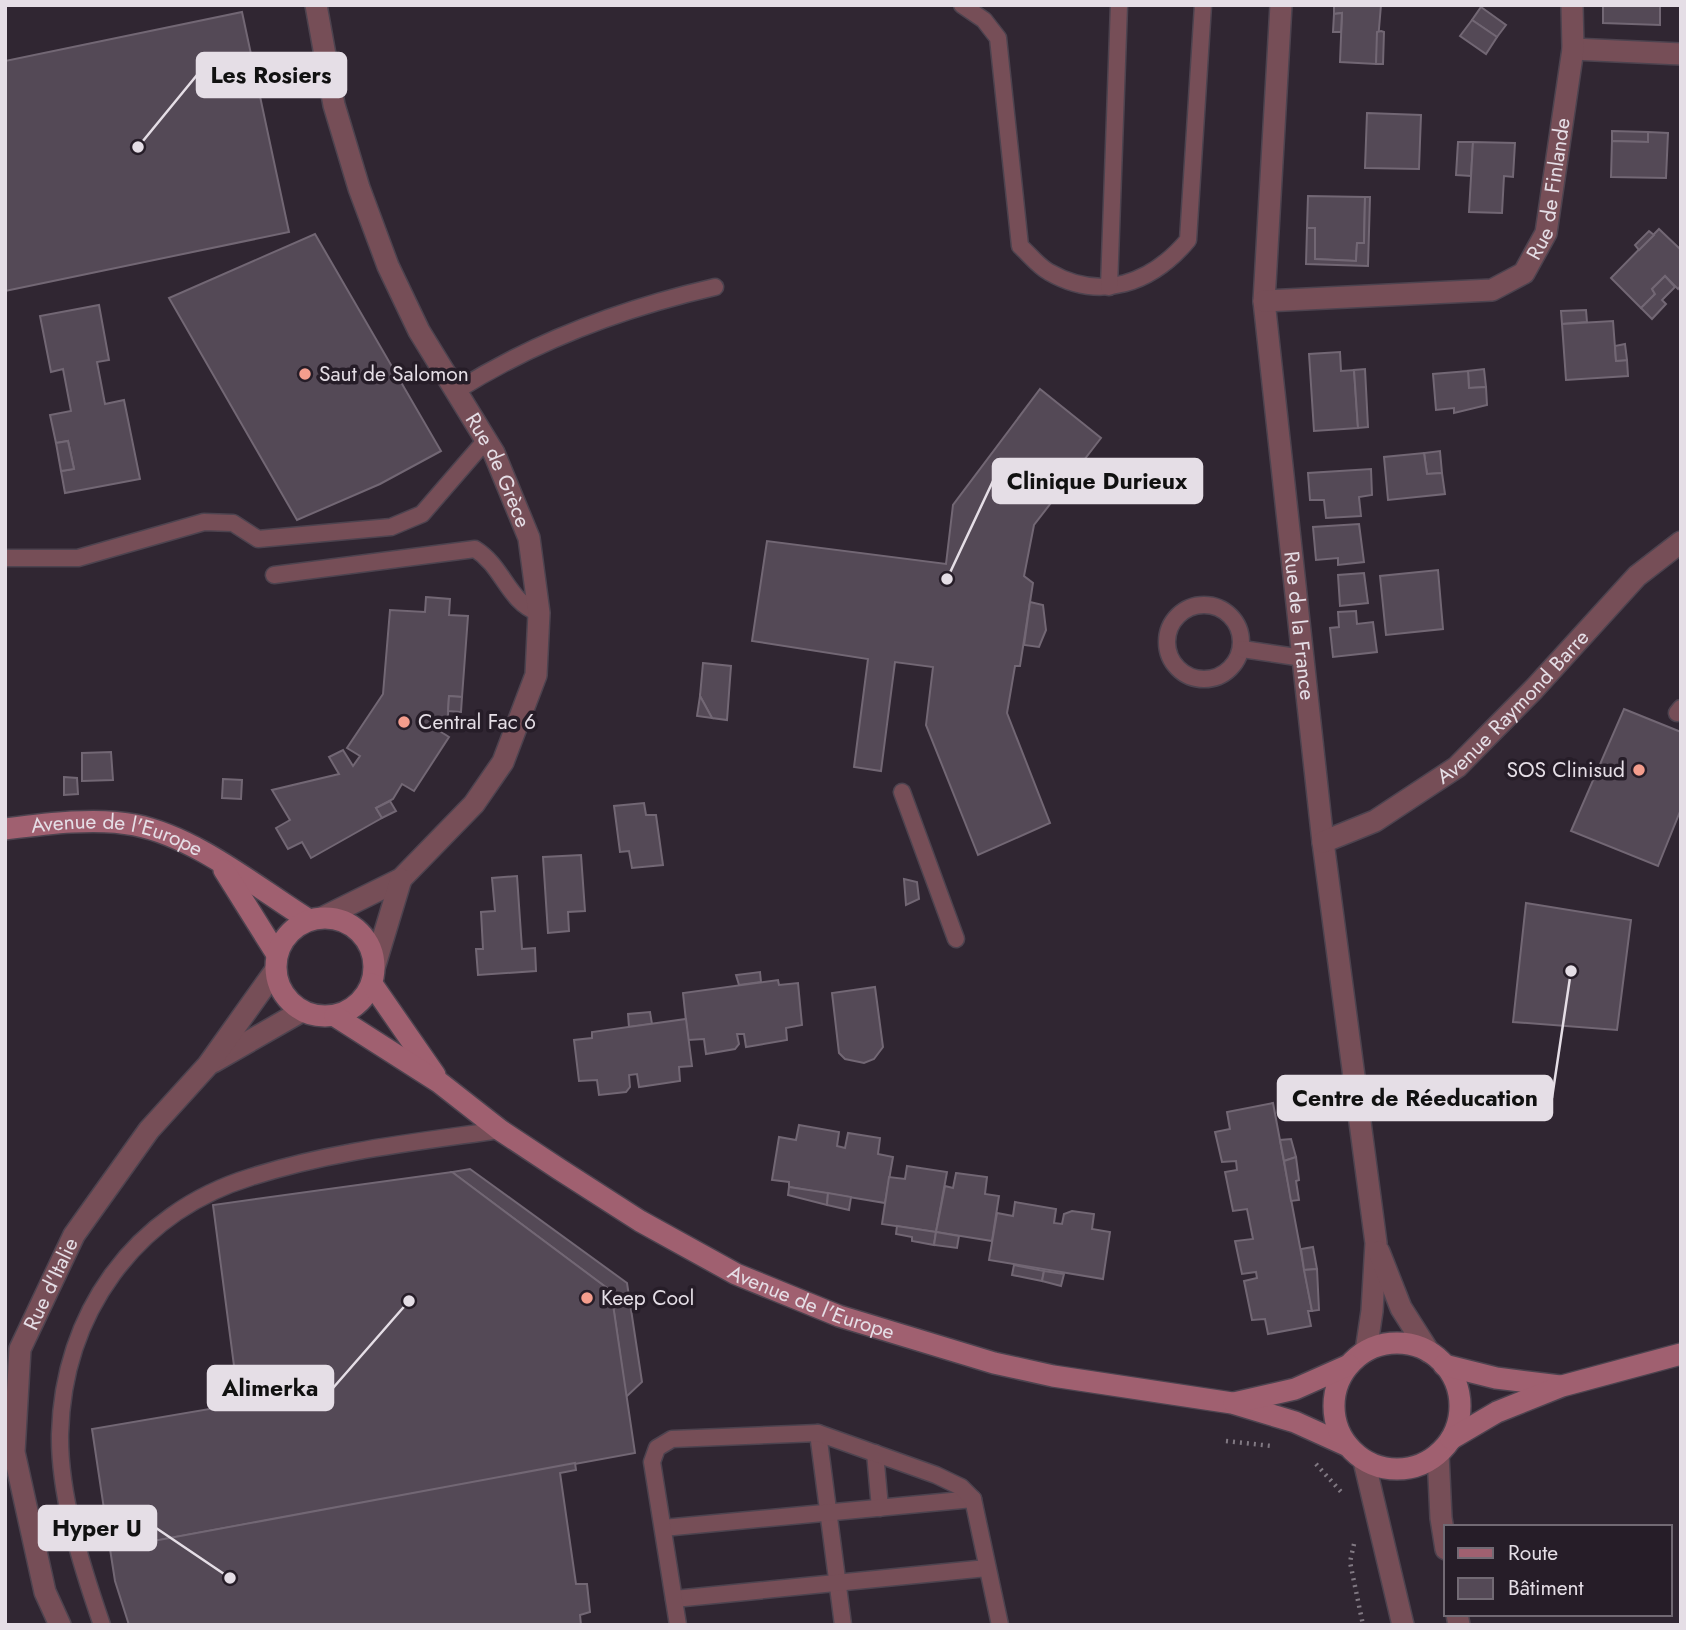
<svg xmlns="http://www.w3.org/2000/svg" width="1686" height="1630" font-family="Jost,sans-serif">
<rect width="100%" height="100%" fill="#302632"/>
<g fill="#544956" stroke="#726774" stroke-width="2">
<polygon points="1334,5 1381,5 1376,64 1340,62 1342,13 1334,14"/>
<polygon points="1603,5 1660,5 1660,25 1603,23"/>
<polygon points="1481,7 1506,25 1497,37 1472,20"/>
<polygon points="242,12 289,232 5,291 5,61"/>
<polygon points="1342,13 1341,32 1333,32 1334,14"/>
<polygon points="1472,20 1497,37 1486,54 1460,36"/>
<polygon points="1381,31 1384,32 1383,64 1376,64 1377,32"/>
<polygon points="1367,113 1421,115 1419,169 1365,168"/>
<polygon points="1612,131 1648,132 1648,142 1612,141"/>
<polygon points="1648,132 1668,133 1666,178 1611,177 1612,141 1648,142"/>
<polygon points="1458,142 1473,142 1471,176 1456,175"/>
<polygon points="1473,142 1515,143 1513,177 1504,176 1502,213 1469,212"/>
<polygon points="1308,196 1365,197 1364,243 1357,243 1356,261 1315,259 1315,228 1307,228"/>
<polygon points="1365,197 1370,197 1368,266 1306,264 1307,228 1315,228 1315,259 1356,261 1357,243 1364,243"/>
<polygon points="1659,229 1681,250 1681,285 1678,289 1665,276 1652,289 1655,294 1641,308 1611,278"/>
<polygon points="1649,231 1654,235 1639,250 1635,245"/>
<polygon points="315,234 441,451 380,484 297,520 169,298"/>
<polygon points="1665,276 1675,287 1662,300 1666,304 1652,319 1641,308 1655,294 1652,289"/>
<polygon points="99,305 109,360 97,362 105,404 124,400 140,479 65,493 61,471 74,469 68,441 56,443 50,415 71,411 63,369 51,372 40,316"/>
<polygon points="1586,310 1587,322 1562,324 1561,311"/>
<polygon points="1613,321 1616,361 1627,360 1628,376 1566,380 1562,324"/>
<polygon points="1625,344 1627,360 1616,361 1615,346"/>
<polygon points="1340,352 1341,371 1354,370 1358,428 1314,431 1309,354"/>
<polygon points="1365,369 1368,427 1358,428 1354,370"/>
<polygon points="1484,369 1486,387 1469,388 1468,371"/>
<polygon points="1468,371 1469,388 1486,387 1487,405 1454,413 1454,408 1436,410 1433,374"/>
<polygon points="1040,389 1101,438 1034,525 1024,576 1033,583 1020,666 1015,666 1007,713 1050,823 978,855 926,725 933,667 895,662 881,771 854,767 868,659 752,641 767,541 946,564 953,505"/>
<polygon points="68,441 74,469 61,471 56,443"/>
<polygon points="1440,451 1442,473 1427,474 1424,453"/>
<polygon points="1424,453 1427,474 1442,473 1445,494 1388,500 1384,457"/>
<polygon points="1371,469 1372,495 1359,497 1361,516 1326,518 1324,500 1310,500 1308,473"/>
<polygon points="1359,524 1364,562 1338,565 1338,558 1316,560 1313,527"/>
<polygon points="1438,570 1443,629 1386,635 1380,576"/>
<polygon points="1364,573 1368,603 1340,606 1338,575"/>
<polygon points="426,597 450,599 449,615 468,616 462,697 449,696 448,715 438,730 449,737 414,791 402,784 393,799 376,808 382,818 311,858 302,842 288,849 276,828 290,820 272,790 339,774 329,757 343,750 353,766 360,756 347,748 383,694 390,610 425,612"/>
<polygon points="1030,602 1043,605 1046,630 1039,647 1024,645"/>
<polygon points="1356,611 1357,624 1373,622 1377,652 1333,657 1330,628 1339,627 1338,612"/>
<polygon points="703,663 731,666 727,720 712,718 700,696"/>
<polygon points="449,696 462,697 461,712 448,711"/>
<polygon points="700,696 712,718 697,716"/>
<polygon points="1624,709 1681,732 1681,809 1658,866 1571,831"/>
<polygon points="111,752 113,780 82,781 82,753"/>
<polygon points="64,777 77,778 78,794 64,795"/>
<polygon points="223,779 242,780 241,799 222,798"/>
<polygon points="390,801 396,811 382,818 376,808"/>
<polygon points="644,803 646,815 656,815 663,865 632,868 629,851 620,852 614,806"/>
<polygon points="581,855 585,911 568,912 569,931 548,933 543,857"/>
<polygon points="517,876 522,949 535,948 536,971 478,975 476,949 483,949 481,912 495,911 492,878"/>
<polygon points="904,879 917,882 919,899 906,905"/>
<polygon points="1526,903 1631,920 1617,1030 1513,1022"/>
<polygon points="760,972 761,982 739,985 736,975"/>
<polygon points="778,980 779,985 798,983 802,1025 786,1028 787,1040 746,1047 744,1034 737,1034 739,1044 735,1049 706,1054 704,1039 688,1040 683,993"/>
<polygon points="875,987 883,1047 874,1059 864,1063 845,1059 839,1053 832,993"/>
<polygon points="650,1012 652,1024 629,1027 628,1014"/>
<polygon points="686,1019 692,1066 679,1067 680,1081 639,1087 637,1074 629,1075 630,1087 626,1092 599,1095 597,1080 579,1081 574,1040 592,1038 592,1032"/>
<polygon points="1273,1103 1312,1311 1308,1311 1311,1326 1268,1334 1265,1319 1252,1320 1244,1281 1257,1278 1256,1272 1242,1274 1235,1241 1253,1239 1247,1209 1233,1211 1225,1172 1237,1170 1236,1161 1222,1162 1215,1132 1230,1129 1227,1112"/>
<polygon points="799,1125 839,1132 837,1146 845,1148 848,1133 880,1138 878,1154 893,1157 885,1203 789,1187 789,1182 772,1180 779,1137 796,1140"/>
<polygon points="1291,1139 1296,1157 1284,1161 1280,1140"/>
<polygon points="1296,1157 1299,1180 1296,1181 1299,1200 1291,1201 1284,1161"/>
<polygon points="907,1166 947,1172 936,1232 882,1224 889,1177 905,1179"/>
<polygon points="470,1169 627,1283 642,1382 626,1397 611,1291 452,1172"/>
<polygon points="452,1172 611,1291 635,1453 110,1549 92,1429 239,1404 213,1205"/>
<polygon points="956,1173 987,1177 985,1194 999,1196 992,1241 936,1232 945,1186 953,1188"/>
<polygon points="789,1187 828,1193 827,1205 788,1195"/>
<polygon points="828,1193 851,1197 849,1210 827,1205"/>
<polygon points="1015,1202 1056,1209 1054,1223 1062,1224 1064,1214 1072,1211 1094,1214 1092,1229 1110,1232 1103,1279 989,1260 997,1213 1013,1216"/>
<polygon points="897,1226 936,1232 934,1245 912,1241 912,1237 896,1234"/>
<polygon points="936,1232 959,1236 957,1248 934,1245"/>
<polygon points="1313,1247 1317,1269 1304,1270 1301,1249"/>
<polygon points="1014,1265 1044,1271 1042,1281 1012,1275"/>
<polygon points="1317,1269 1319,1310 1312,1311 1304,1270"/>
<polygon points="1044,1271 1064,1274 1061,1286 1042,1281"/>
<polygon points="575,1463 576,1470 560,1473 576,1584 587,1584 590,1612 580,1615 581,1625 129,1625 115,1581 110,1549"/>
</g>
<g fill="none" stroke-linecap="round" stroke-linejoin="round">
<defs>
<g id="lane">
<path d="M962 5 984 20 998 38 1020 246C1029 254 1038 266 1049 272 1101 302 1152 283 1188 240L1203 5"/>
<polyline points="1109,287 1119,5"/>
<path d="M456 391C535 341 624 308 715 287"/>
<polyline points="5,558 78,558 204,522 233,523 258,539 391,527 422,514 486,440"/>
<path d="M274 575 475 549C504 567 507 601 539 613"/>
<circle cx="1204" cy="642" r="37"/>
<polyline points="1242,649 1303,658"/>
<polyline points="1677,713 1681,708"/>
<polyline points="902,792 956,939"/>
<polyline points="818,1433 843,1625"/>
<polyline points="875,1453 880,1508"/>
<polyline points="663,1528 973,1499"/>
<polyline points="674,1599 987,1568"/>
<path d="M102 1625C82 1567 59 1496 60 1434 63 1314 134 1213 251 1177 331 1151 416 1142 500 1130"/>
<polyline points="678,1625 652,1462 657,1448 672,1439 818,1433 936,1475 961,1487 973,1499 1000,1625"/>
</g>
<g id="street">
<path id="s1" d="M316 5 334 105 359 188 388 266 419 331 494 453 529 538 539 613 536 675 503 762 474 804 401 879 324 917"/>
<path id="s2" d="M1281 5 1264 301 1323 842 1376 1243 1372 1311 1366 1351"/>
<polyline points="1573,49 1681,54"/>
<path id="s3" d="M1264 301 1492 290 1524 273 1546 233 1573 49 1572 5"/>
<path id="s4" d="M1323 842 1375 821 1457 767 1534 689 1637 576 1681 542"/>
<polyline points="374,968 401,879"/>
<polyline points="213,1062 302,1011"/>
<polyline points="1379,1252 1401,1308 1429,1352"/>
<polyline points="1438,1454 1441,1518 1446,1549"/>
<polyline points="1364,1461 1403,1625"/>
<polyline points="1457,1614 1459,1625"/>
<path id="s5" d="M60 1625 45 1592 14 1452 20 1349 74 1235 149 1130 208 1065 275 971"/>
</g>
<g id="secondary">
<path id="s6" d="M5 829C44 824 96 817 135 825 196 837 256 887 309 920"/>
<polyline points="224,870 276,953"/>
<circle cx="325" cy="967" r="49"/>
<polyline points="372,984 435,1075"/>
<path id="s7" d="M335 1016 440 1083 500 1130 559 1169 640 1221 736 1274 839 1316 994 1363 1053 1376 1232 1403 1295 1422 1348 1446"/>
<circle cx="1397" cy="1406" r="63"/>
<polyline points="1444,1365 1496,1378 1560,1386"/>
<polyline points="1234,1403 1295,1389 1349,1365"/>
<polyline points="1451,1439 1497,1412 1562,1386 1681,1354"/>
</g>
</defs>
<use href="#lane" stroke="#4d434f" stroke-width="19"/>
<use href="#street" stroke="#4d434f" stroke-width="24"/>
<use href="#secondary" stroke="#4d434f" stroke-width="24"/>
<g stroke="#817983" stroke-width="4.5" stroke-dasharray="2 5" stroke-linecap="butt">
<polyline points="1226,1441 1271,1446"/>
<polyline points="1316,1464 1343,1494"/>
<polyline points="1354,1544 1350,1562 1363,1625"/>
</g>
<use href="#lane" stroke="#764e57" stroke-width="16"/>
<use href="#street" stroke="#764e57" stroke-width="21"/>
<use href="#secondary" stroke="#a06070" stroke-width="21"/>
</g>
<g fill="#f49d8d" stroke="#261d28" stroke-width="2.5">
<circle cx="305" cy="374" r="7"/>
<circle cx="404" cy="722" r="7"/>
<circle cx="1639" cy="770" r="7"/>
<circle cx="587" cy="1298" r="7"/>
</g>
<g text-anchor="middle" stroke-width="7" stroke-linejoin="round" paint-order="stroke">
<g font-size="21" fill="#e5dee6" stroke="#261d28">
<text dy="7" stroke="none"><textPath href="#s3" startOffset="354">Rue de Finlande</textPath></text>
<text dy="7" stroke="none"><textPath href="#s1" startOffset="504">Rue de Grèce</textPath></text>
<text dy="7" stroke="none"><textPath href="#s2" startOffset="623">Rue de la France</textPath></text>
<text dy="7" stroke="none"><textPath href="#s4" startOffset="236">Avenue Raymond Barre</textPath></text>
<text dy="7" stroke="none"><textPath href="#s6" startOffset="114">Avenue de l'Europe</textPath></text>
<text dy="7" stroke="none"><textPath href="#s5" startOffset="355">Rue d'Italie</textPath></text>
<text dy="7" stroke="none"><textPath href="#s7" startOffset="558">Avenue de l'Europe</textPath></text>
</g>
<g font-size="21" fill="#e5dee6" stroke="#261d28" text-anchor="start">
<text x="319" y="381">Saut de Salomon</text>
<text x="418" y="729">Central Fac 6</text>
<text x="1625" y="777" text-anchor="end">SOS Clinisud</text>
<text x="601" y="1305">Keep Cool</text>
</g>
</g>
<path fill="none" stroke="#e5dee6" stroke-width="2.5" d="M138 147L197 75M947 579L993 481M1571 971L1552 1098M409 1301L333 1388M230 1578L156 1528"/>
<g fill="#e5dee6" stroke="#261d28" stroke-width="2.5">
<circle cx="138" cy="147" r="7"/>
<circle cx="947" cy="579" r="7"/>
<circle cx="1571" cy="971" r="7"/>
<circle cx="409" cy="1301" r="7"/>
<circle cx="230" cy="1578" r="7"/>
</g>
<g fill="#e5dee6" stroke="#e5dee6" stroke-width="2.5">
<rect x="197" y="53" width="149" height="44" rx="7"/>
<rect x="993" y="459" width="209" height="44" rx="7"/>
<rect x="1278" y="1076" width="274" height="44" rx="7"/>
<rect x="208" y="1366" width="125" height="44" rx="7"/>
<rect x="39" y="1506" width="117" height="44" rx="7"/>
</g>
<g font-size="23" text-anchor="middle" font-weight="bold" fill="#111">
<text x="271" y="83">Les Rosiers</text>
<text x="1097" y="489">Clinique Durieux</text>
<text x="1415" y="1106">Centre de Réeducation</text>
<text x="270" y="1396">Alimerka</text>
<text x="97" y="1536">Hyper U</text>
</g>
<rect width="1686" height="1630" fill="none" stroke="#e5dee6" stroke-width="14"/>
<rect x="1444" y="1525" width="228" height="91" fill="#261d28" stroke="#726a74" stroke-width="2"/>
<rect x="1458" y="1548" width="35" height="10" fill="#a06070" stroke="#726a74" stroke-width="2"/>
<text x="1508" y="1560" font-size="21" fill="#e5dee6">Route</text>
<rect x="1458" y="1578" width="35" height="21" fill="#544956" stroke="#726a74" stroke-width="2"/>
<text x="1508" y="1595" font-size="21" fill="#e5dee6">Bâtiment</text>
</svg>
